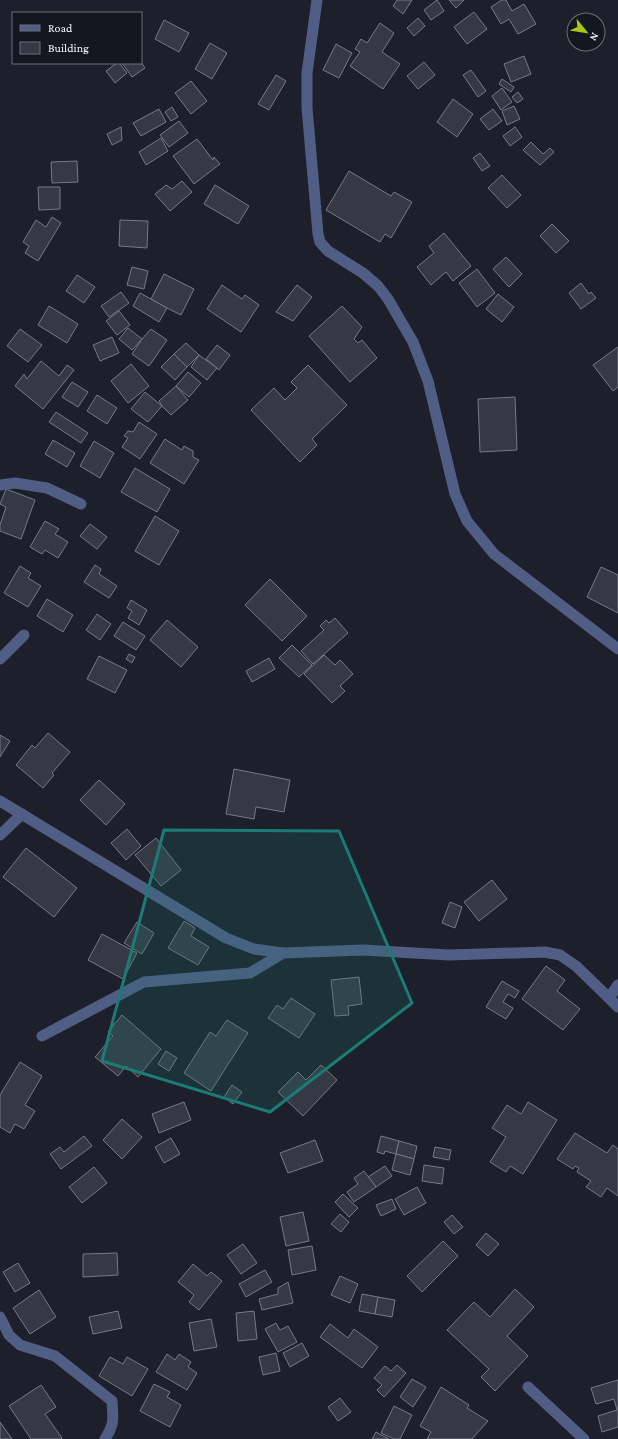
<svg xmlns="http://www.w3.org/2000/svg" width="618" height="1439" font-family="'Crimson Pro',serif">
<rect width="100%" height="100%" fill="#1d202a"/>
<g fill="#353944" stroke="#757a86">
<polygon points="397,0 412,0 403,14 393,6"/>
<polygon points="437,0 444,11 431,20 424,10"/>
<polygon points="449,0 464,0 456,8"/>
<polygon points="502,0 506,0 512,11 524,4 536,24 518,34 509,19 501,24 491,7"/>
<polygon points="474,12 487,29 467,44 454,27"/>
<polygon points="418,18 425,26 414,36 407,28"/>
<polygon points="164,20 189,33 179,52 155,39"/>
<polygon points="380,23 394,33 382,52 400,64 383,89 350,66 360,52 355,49 361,39 367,43"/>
<polygon points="210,43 227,53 212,79 195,69"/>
<polygon points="336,44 352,53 339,78 323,70"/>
<polygon points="524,56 531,74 511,82 504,64"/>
<polygon points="141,62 145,68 132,77 122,63"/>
<polygon points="424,62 435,75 418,89 407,76"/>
<polygon points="117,63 119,63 127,73 115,83 106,71"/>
<polygon points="471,70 486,91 478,97 463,75"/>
<polygon points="276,75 286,81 269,110 258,104"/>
<polygon points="502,79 514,87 511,92 499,84"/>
<polygon points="191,81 207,101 191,114 175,93"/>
<polygon points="502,88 512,102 501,110 492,96"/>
<polygon points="518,92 523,99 517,103 512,97"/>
<polygon points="453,99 473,114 457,137 437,122"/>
<polygon points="514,106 520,119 507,125 502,111"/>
<polygon points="172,107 178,117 171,121 165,112"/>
<polygon points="159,109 166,122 141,136 133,123"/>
<polygon points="493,109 502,121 489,130 480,119"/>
<polygon points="179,121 188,133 169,147 160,135"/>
<polygon points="121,127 122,140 112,145 107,134"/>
<polygon points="515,127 522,137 510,146 503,136"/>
<polygon points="161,138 168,151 146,165 139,152"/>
<polygon points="197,139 213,160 214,157 220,164 194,184 173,156"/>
<polygon points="531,142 543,154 550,148 554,152 540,165 523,150"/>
<polygon points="480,153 490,166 482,171 473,158"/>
<polygon points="77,161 78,182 52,183 51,162"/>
<polygon points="349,171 391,196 394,192 412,202 391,238 385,234 380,242 326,210"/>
<polygon points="502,175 521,195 507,208 488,188"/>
<polygon points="182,181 192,192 170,211 155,194 166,185 172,189"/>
<polygon points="215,185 249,206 238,224 204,204"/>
<polygon points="38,187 60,187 60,209 39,210"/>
<polygon points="52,217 61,223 38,261 25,253 29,246 23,242 36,220 46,227"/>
<polygon points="120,220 148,221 147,248 119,246"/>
<polygon points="552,224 569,241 556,253 540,236"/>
<polygon points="444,233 471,266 453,281 446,272 431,285 417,267 434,253 429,246"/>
<polygon points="506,257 522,274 509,287 493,269"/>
<polygon points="132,267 148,271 144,289 127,285"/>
<polygon points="477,269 495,293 477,307 459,283"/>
<polygon points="164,274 194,289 181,315 167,308 151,299"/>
<polygon points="77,275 95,287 84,303 66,291"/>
<polygon points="581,283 589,294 591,292 596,298 581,309 569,293"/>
<polygon points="222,285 242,299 245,295 259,305 241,332 207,309"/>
<polygon points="297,285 312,297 293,321 276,312"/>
<polygon points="121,292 129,303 109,317 101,306"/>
<polygon points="140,293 167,308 159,322 133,306"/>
<polygon points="498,294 514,307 502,322 486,309"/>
<polygon points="49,306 78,324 67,343 38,325"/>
<polygon points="342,306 362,327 354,339 358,343 362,340 377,358 350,382 309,336"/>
<polygon points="119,311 130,325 117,335 106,321"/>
<polygon points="128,328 142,339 132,350 119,339"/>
<polygon points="20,329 42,345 28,362 7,346"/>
<polygon points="151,329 167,340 149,366 132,354 142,339"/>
<polygon points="112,337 119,353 100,361 93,345"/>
<polygon points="186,343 199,355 187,367 174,354"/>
<polygon points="217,345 230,355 219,370 206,359"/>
<polygon points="618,347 618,387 613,391 593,365"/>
<polygon points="174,354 187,367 175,380 161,367"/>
<polygon points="199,355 217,368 207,380 191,367"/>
<polygon points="41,361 59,376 67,365 74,370 43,409 15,386 24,374 27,379"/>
<polygon points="131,364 149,386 128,403 111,381"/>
<polygon points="308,365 347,405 312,439 317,445 300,462 251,410 274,388 285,400 297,388 291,382"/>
<polygon points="188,372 201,383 189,397 176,386"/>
<polygon points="72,382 88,392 78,407 62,397"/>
<polygon points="176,386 188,400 171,415 162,406 159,401"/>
<polygon points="145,392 162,406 148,422 131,409"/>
<polygon points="97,395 117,408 107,424 87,411"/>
<polygon points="515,397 517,450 480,452 478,399"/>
<polygon points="56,412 88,433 81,443 49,422"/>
<polygon points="139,422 157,434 140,459 122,447 128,438 124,436 128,431 133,432"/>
<polygon points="165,439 182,450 184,446 193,451 193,457 199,460 184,484 150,463"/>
<polygon points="53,440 75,453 67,467 45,454"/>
<polygon points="94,441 114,453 100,478 80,466"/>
<polygon points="135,468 170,489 157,512 121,492"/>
<polygon points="6,489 35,500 21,539 0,531 0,525 6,507 0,504"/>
<polygon points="155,516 179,531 159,565 135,551"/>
<polygon points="45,521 59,529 55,534 68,542 58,558 45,550 42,554 30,547"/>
<polygon points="90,524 107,537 97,549 80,536"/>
<polygon points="95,565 101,569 99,574 117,586 109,598 84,582"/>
<polygon points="20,566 31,573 28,578 41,586 28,607 4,593"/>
<polygon points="601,567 618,575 618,613 587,597"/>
<polygon points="270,579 307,616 282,641 245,605"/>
<polygon points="47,599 73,615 63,632 37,616"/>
<polygon points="131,600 147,610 139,625 128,618 132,611 127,608"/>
<polygon points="97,614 111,624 100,640 86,630"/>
<polygon points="335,618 348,633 313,664 301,651 324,630 320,626 326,620 329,623"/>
<polygon points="167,620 198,647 181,667 150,640"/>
<polygon points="123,622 145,636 136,650 114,636"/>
<polygon points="292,645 312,665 299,677 279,658"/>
<polygon points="129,654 135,657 132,663 126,659"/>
<polygon points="324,655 335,665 340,660 353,674 340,686 345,691 332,703 304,674"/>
<polygon points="99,656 127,670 115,693 87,679"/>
<polygon points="269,658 275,669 252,682 246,671"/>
<polygon points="48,733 70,752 52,773 54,775 43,788 16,765 32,745 35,748"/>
<polygon points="0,735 10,741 0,757"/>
<polygon points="234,769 290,780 284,812 256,807 254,819 226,814"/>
<polygon points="99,780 125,804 106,825 80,800"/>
<polygon points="127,829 141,846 126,860 111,843"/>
<polygon points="156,838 181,870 161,886 135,855"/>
<polygon points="26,848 77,888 54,917 3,877"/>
<polygon points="492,880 507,899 479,921 464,902"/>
<polygon points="450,902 462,907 455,928 442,923"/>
<polygon points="184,921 195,928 191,936 209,947 198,965 168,948"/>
<polygon points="137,922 154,933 142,954 124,943"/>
<polygon points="102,934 137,953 123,979 88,960"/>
<polygon points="546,966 565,980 557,991 580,1009 563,1030 522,999"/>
<polygon points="359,977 362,1004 348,1006 349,1015 335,1016 331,980"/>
<polygon points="502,981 519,991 515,998 508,994 503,1002 513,1008 506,1019 486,1007"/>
<polygon points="291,998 315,1014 299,1038 268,1018 277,1005 283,1009"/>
<polygon points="122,1015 161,1049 138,1077 126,1066 118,1076 95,1057 113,1036 108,1032"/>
<polygon points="227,1020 248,1033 211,1091 184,1073 210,1032 216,1036"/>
<polygon points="166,1051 177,1058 169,1071 158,1064"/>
<polygon points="20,1062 42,1076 25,1105 35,1111 24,1129 15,1124 10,1133 0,1127 0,1095"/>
<polygon points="321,1065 337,1080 303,1116 278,1092 298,1072 306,1080"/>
<polygon points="232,1085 242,1092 233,1104 224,1097"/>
<polygon points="184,1102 191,1120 159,1133 152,1114"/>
<polygon points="528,1102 557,1120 523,1174 510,1166 506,1172 490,1162 506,1137 492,1128 507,1105 521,1114"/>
<polygon points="122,1119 142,1137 122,1159 103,1140"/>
<polygon points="575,1133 607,1153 613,1145 618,1149 618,1196 607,1188 601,1197 586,1187 591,1181 577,1172 579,1168 575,1166 573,1169 557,1159"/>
<polygon points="84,1136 92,1146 61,1169 50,1154 60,1147 64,1152"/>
<polygon points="381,1136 399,1141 396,1154 385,1151 384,1154 377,1152"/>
<polygon points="171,1138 180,1154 164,1163 155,1147"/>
<polygon points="315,1140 323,1161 288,1173 280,1153"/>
<polygon points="399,1141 417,1146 414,1159 396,1154"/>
<polygon points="435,1147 451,1150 449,1160 433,1157"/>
<polygon points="396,1154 414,1159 410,1175 392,1170"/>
<polygon points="424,1165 444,1168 442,1184 422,1181"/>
<polygon points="385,1166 392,1176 376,1187 368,1177"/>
<polygon points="94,1167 107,1183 82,1203 69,1187"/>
<polygon points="364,1171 376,1187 354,1202 347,1192 358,1184 354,1178"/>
<polygon points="417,1187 426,1203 404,1215 395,1199"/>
<polygon points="343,1194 358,1208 349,1217 335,1202"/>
<polygon points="392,1199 396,1209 381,1216 376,1205"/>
<polygon points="303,1212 309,1241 286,1246 280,1217"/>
<polygon points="340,1214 349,1222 341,1232 331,1224"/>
<polygon points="452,1215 463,1227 454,1234 444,1222"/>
<polygon points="486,1233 499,1244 488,1256 476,1245"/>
<polygon points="443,1241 458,1256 422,1292 407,1276"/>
<polygon points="243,1244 257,1263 241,1274 227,1255"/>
<polygon points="312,1246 316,1270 292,1275 288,1250"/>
<polygon points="117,1253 118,1275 83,1277 83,1254"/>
<polygon points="18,1263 30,1283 15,1292 3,1272"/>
<polygon points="193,1264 207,1276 211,1272 222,1281 199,1310 189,1302 194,1295 178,1282"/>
<polygon points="265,1270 272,1282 246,1297 239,1284"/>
<polygon points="340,1276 358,1284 350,1303 331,1295"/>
<polygon points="288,1282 293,1303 262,1310 259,1299 278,1294 278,1288"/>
<polygon points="515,1289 534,1307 507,1336 528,1356 495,1391 481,1377 489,1369 447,1330 474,1302 490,1317"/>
<polygon points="39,1290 56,1317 30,1334 13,1308"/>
<polygon points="362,1294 378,1297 375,1314 359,1311"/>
<polygon points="378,1297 395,1300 392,1317 375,1314"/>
<polygon points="118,1311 122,1328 93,1334 89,1317"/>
<polygon points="254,1311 257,1339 238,1341 236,1313"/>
<polygon points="211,1319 217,1347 194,1351 189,1323"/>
<polygon points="276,1323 280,1330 288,1326 297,1342 278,1352 265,1329"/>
<polygon points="330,1324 348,1338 354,1329 378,1347 362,1368 320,1337"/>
<polygon points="302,1343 309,1356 290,1367 283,1353"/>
<polygon points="276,1353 280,1371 263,1375 259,1357"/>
<polygon points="167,1354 175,1360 179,1354 191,1362 188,1367 197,1373 187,1390 156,1372"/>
<polygon points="110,1357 123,1364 127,1357 148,1369 132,1396 99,1376"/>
<polygon points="397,1365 406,1373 384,1397 377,1390 382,1385 374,1378 385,1366 391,1371"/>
<polygon points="412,1379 426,1387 413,1407 400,1397"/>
<polygon points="618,1380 618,1427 602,1432 598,1416 617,1410 614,1399 596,1404 591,1388"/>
<polygon points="154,1384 170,1392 167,1397 181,1405 170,1427 140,1411"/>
<polygon points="41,1385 56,1407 45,1414 62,1438 61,1439 31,1439 9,1406"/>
<polygon points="441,1387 469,1405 467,1408 488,1421 472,1439 427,1439 431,1432 420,1426"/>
<polygon points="340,1398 351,1412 338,1421 328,1407"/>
<polygon points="394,1406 412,1415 400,1439 394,1439 381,1433"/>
<polygon points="0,1422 12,1439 0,1439"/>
<polygon points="376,1432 389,1439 372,1439"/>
</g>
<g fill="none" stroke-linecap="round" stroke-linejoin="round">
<g stroke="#505d84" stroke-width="11">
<polyline points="317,0 307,73 307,108 318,234 320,242 328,251 363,273 378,286 388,299 413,342 428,381 455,494 467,521 494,554 618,649"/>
<polyline points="0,485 15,483 47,488 81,504"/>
<polyline points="0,659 24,635"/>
<polyline points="0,801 226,938 254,949 283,953 363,950 449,955 545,952 560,955 576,966 609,998"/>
<polyline points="0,835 22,814"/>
<polyline points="618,985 609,998 618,1007"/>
<polyline points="42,1036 144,982 250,973 283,953"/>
<path d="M0 1317 9 1335 20 1345 55 1356 112 1401C113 1419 115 1423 105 1439"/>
<polyline points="528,1387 584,1439"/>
</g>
</g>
<path fill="#1a7c75" fill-opacity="0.2" stroke="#1a7c75" stroke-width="3" stroke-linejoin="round" d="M164 830 339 831 412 1003 270 1112 102 1061Z"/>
<rect x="12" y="12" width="130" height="52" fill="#131720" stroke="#6c6f78"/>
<rect x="20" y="25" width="20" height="6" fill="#505d84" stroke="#6c6f78"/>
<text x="48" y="32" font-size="12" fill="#f2f4fb">Road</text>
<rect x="20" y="42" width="20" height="12" fill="#353944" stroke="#6c6f78"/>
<text x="48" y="52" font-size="12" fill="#f2f4fb">Building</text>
<g transform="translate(586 32) rotate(120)"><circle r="19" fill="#131720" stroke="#6c6f78"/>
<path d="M0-3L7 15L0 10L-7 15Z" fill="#aac718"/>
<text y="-6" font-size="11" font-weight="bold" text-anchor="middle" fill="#f2f4fb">N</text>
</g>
</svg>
